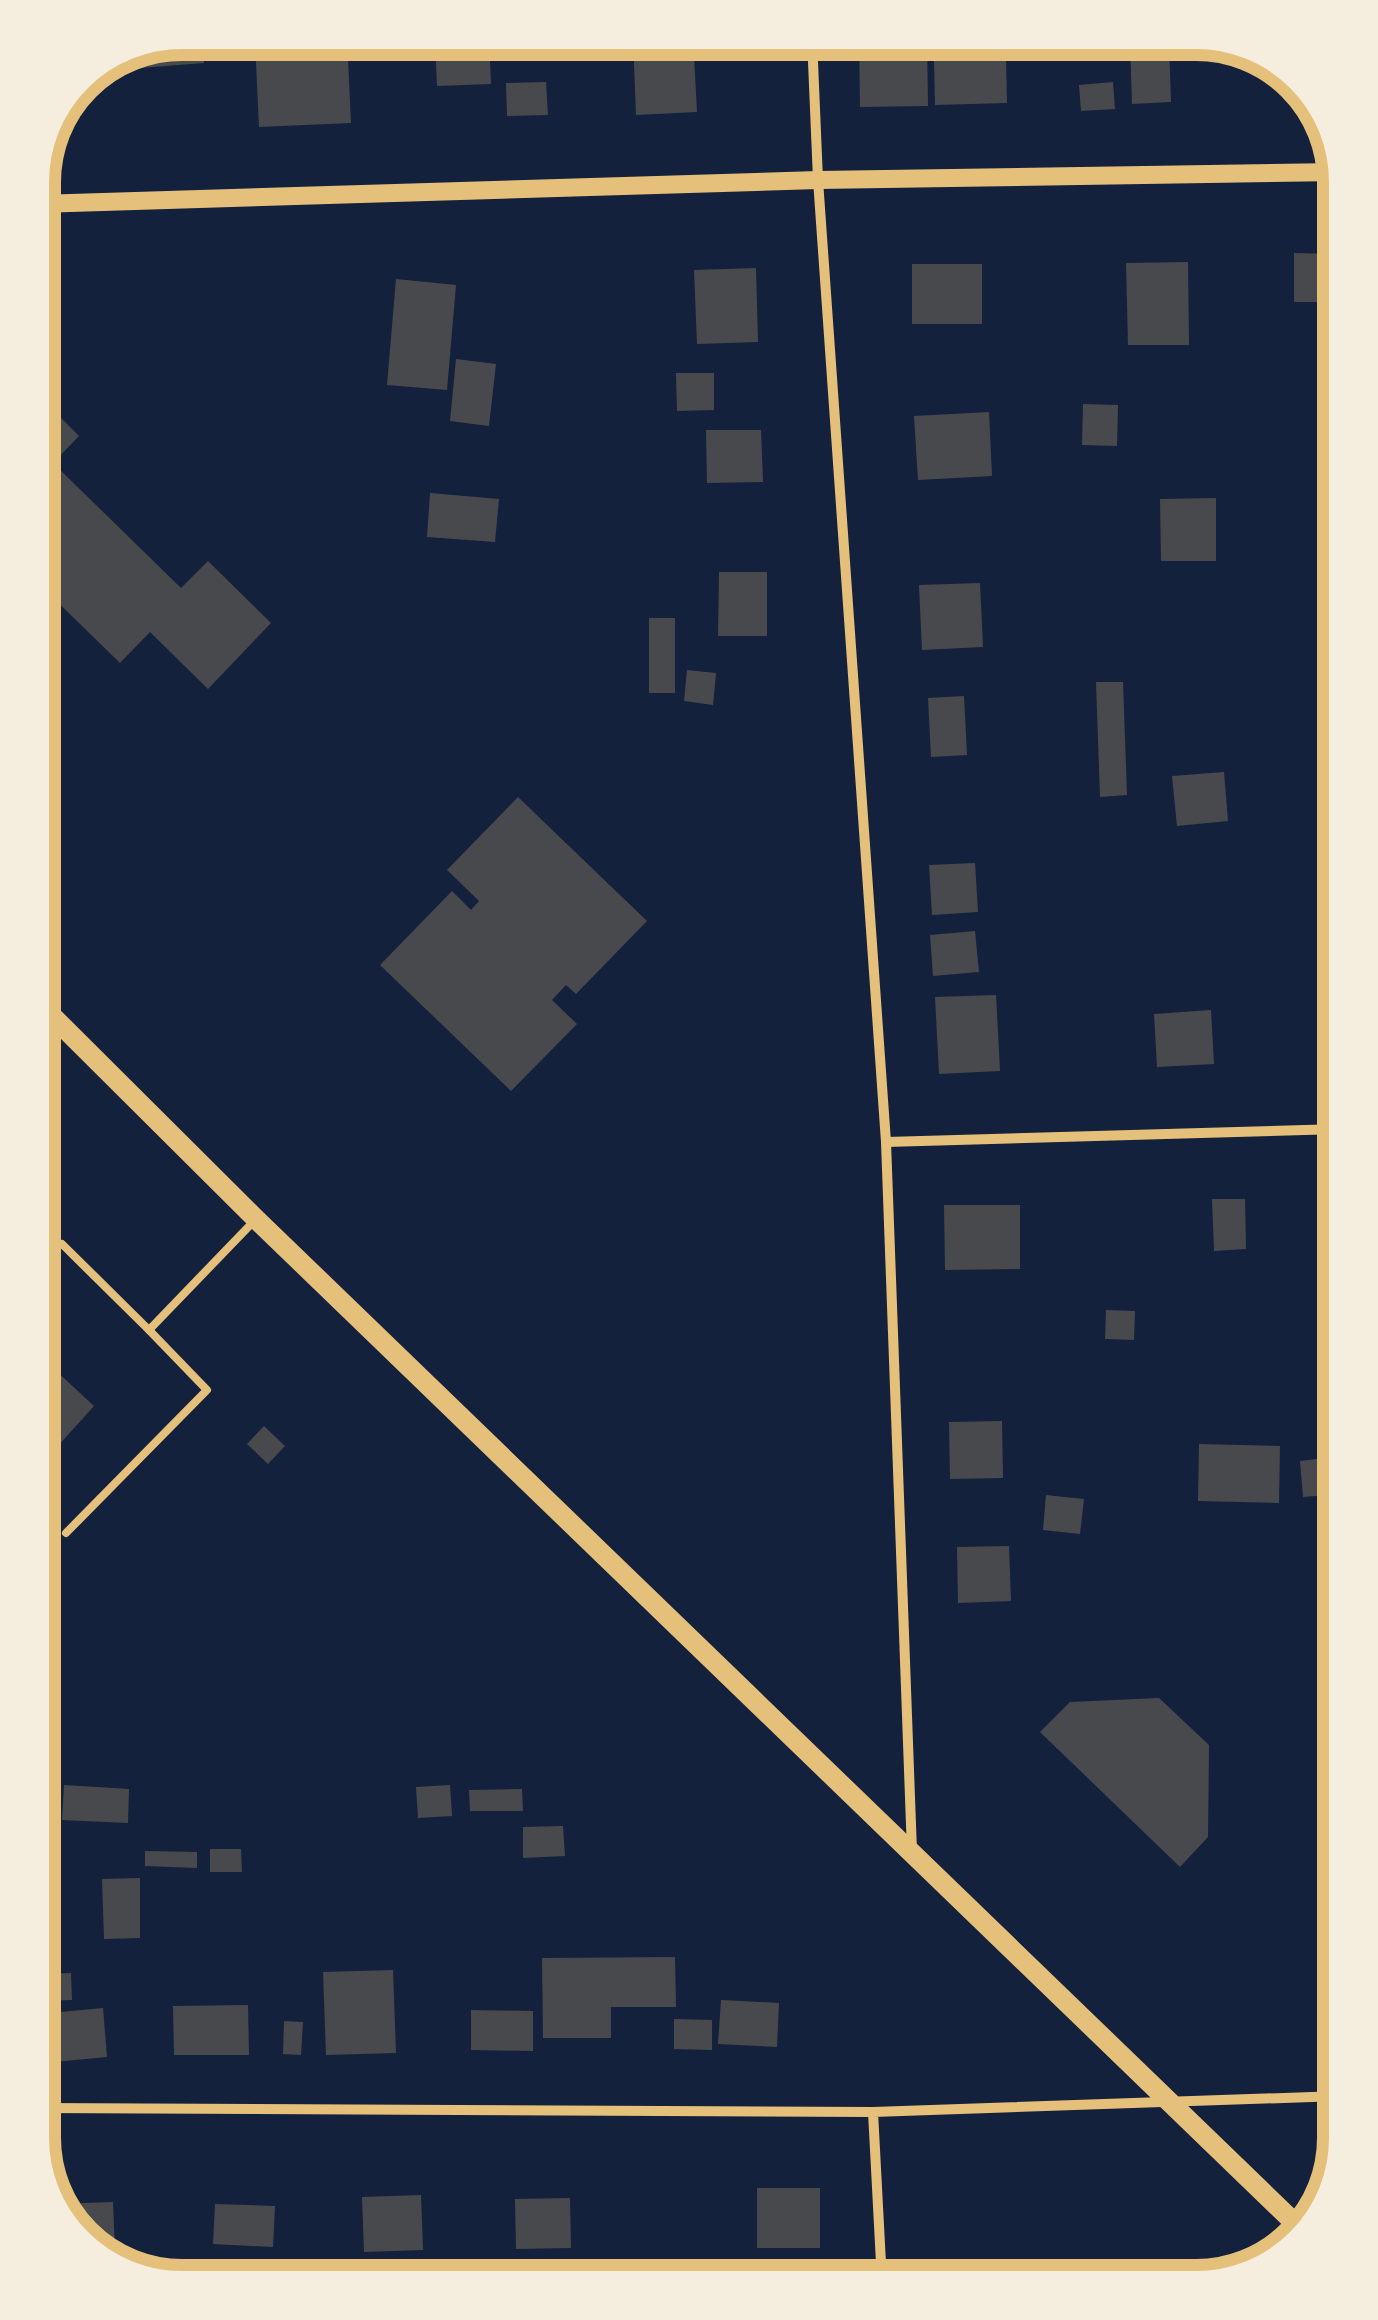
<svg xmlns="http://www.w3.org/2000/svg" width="1378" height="2320" font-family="Lora,serif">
<rect width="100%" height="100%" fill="#14213d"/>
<g fill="#48494c">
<polygon points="182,37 202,38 204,63 114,70 114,66"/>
<polygon points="347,38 351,123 259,127 255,41"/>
<polygon points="435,38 489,38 491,84 437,86"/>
<polygon points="633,38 693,38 697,112 636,115"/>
<polygon points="859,38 927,38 928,106 860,107"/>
<polygon points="1008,38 1038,38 1038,40 1009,44"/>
<polygon points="1068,38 1110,38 1111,42 1070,48"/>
<polygon points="1169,42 1171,102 1132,104 1130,43"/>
<polygon points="1006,58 1007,103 935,105 934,60"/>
<polygon points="1291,78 1306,95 1314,104 1292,105"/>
<polygon points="546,82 548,115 507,116 506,83"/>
<polygon points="1113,82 1115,109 1081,111 1079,85"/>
<polygon points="1294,253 1340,254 1340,302 1294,302"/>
<polygon points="1188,262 1189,345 1128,345 1126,263"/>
<rect x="912" y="264" width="70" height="60"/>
<polygon points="756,268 758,342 697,344 694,270"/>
<polygon points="396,279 456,285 447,390 387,385"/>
<polygon points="456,359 496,364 489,426 450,421"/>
<polygon points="676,373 714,373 714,410 677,411"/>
<polygon points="38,395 79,436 53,463 181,588 208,561 271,623 208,689 150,632 120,663 38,583"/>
<polygon points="1083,404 1118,405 1117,446 1082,445"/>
<polygon points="989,412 992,476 918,480 914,416"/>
<polygon points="706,430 761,430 763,482 707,483"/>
<polygon points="1340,472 1340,547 1330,548 1323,474"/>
<polygon points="430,493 499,499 495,542 427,537"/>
<polygon points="1216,498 1216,561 1161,561 1160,499"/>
<polygon points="719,572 767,572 767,636 718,636"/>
<polygon points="980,583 983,647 922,650 919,585"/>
<rect x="649" y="618" width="26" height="75"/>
<polygon points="687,670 716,673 713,705 684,701"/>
<polygon points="1096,682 1123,682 1127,795 1100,797"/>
<polygon points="964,696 967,755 931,757 928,698"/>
<polygon points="1224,772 1228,821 1177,826 1172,776"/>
<polygon points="518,797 647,921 576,994 566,985 552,1000 577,1024 511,1091 380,965 452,891 471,910 479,901 447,870"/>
<polygon points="975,863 978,912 932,915 929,865"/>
<polygon points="975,931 979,972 933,976 930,935"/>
<polygon points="996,995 1000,1071 939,1074 935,997"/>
<polygon points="1340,1000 1340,1057 1329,1058 1324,1002"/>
<polygon points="1211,1010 1214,1064 1157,1067 1154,1014"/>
<polygon points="1212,1199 1245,1199 1246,1249 1214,1251"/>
<polygon points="944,1205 1020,1205 1020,1269 945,1270"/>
<polygon points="1106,1310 1135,1311 1134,1340 1105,1339"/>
<polygon points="38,1354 94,1406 38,1468"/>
<polygon points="1002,1421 1003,1478 950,1479 949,1422"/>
<polygon points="264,1426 285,1446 268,1464 247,1444"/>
<polygon points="1199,1444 1280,1446 1279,1503 1198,1501"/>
<polygon points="1325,1458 1328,1495 1303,1497 1300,1461"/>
<polygon points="1046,1495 1084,1499 1080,1534 1043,1530"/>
<polygon points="1009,1546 1011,1601 958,1603 957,1547"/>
<polygon points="1159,1698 1209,1745 1208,1837 1180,1867 1040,1732 1070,1702"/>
<rect x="1333" y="1699" width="7" height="72"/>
<polygon points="64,1785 129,1789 128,1823 62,1820"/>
<polygon points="450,1785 452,1816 418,1818 416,1787"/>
<polygon points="522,1789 523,1811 470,1811 469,1790"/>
<polygon points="563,1826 565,1856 523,1858 523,1827"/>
<polygon points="210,1849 241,1849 242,1872 210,1872"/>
<polygon points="145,1851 197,1852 197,1868 145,1866"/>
<polygon points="140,1878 140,1938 104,1939 102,1879"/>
<polygon points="675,1957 676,2007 611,2007 611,2038 543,2038 542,1958"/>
<polygon points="393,1970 396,2053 326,2055 323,1972"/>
<polygon points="71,1973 72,2000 41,2001 41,1974"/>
<polygon points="721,2000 779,2003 777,2047 718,2044"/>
<polygon points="248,2005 249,2055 174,2055 173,2006"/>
<polygon points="103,2008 107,2057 43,2063 39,2014"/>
<polygon points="471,2010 533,2011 533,2051 471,2050"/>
<polygon points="674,2019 712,2020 712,2050 674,2049"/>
<polygon points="284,2021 303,2022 301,2055 283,2054"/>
<rect x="757" y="2188" width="63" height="60"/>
<polygon points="421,2195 423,2250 364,2252 362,2197"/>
<polygon points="570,2198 571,2248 516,2249 515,2199"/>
<polygon points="113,2202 115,2252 96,2252 54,2204"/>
<polygon points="215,2204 275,2206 273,2247 213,2244"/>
</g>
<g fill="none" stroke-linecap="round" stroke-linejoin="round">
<g stroke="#e5c07b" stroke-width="8">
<polyline points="62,1244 149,1330 256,1219"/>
<polyline points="66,1533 207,1390 149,1330"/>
</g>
<g stroke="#e5c07b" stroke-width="10">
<polyline points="812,38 818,180 886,1142 912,1852"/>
<polyline points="886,1142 1340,1129"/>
<polyline points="38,2108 873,2112"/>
<polyline points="882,2282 873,2112 1340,2096"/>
</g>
<polyline stroke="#e5c07b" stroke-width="18" points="38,204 818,180 1338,172"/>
<polyline stroke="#e5c07b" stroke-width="20" points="38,1002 256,1219 1302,2230"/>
</g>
<path d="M0 0H1378V2320H0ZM182 55H1196A127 127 0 0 1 1323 182V2138A127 127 0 0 1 1196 2265H182A127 127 0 0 1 55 2138V182A127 127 0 0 1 182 55Z" fill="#f5edde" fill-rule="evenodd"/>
<path fill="none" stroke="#e5c07b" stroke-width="12" d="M182 55H1196A127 127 0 0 1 1323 182V2138A127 127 0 0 1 1196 2265H182A127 127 0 0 1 55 2138V182A127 127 0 0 1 182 55Z"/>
</svg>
